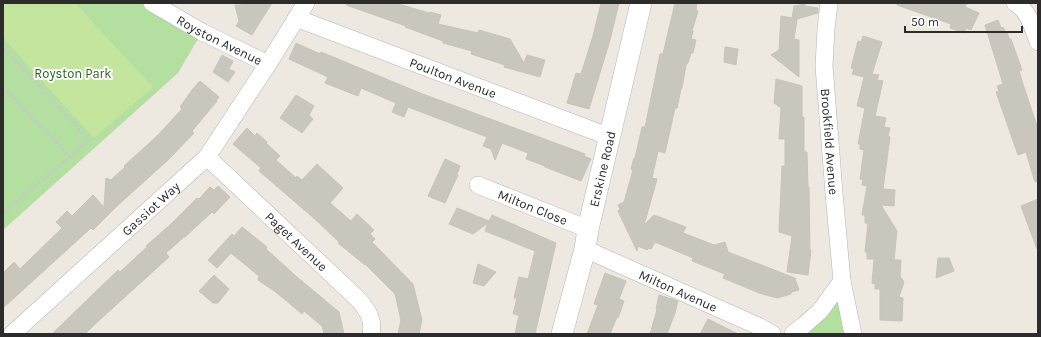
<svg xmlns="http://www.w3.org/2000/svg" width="1041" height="337" font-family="Karla,sans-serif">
<rect width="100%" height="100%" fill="#ede8e0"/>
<g fill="#b3dfa1">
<polygon points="3,3 152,3 202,32 178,73 3,230"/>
<polygon points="840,289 850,334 796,334"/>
</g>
<polygon fill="#c4e59e" points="3,3 75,3 153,87 94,138 39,78 3,37"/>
<g fill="#c9c6be" stroke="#c8c4ba">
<polygon points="242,3 272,3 252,35 236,26 239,21 235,5 241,5"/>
<polygon points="347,3 395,3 429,13 430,12 441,15 438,24 478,33 479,30 510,39 524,63 527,55 545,60 540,77 504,67 505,65 471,54 472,51 443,43 443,41 405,27 406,26 346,5"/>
<polygon points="601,3 619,3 610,40 589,109 567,103 576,73 581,74 593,36"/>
<polygon points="675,3 697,3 696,10 698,11 692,31 693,31 691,39 696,40 693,53 691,53 688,63 686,65 682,88 681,89 677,108 675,108 665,153 658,151 652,178 657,179 644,225 654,215 686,227 683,233 714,245 725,242 728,252 795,278 799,290 791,292 791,294 777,298 759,293 723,278 725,274 692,261 693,258 655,242 651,249 648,248 647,250 638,246 637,251 618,211 620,209 618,205 624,202 633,170 631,169 634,158 635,158 642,127 645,127 660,54 663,54"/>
<polygon points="897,3 967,3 965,7 979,13 971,30 966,28 964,33 950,28 951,24 897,5"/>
<polygon points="805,4 805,6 818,8 818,13 797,19 794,39 799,40 799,77 771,55 779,50 781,16 792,18 794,6"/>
<polygon points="998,20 1001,28 1003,27 1006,33 1007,33 1010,40 1011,39 1022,70 1019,71 1023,84 1038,129 1038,181 1035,182 1026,152 1018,155 996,92 999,91 997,86 1003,84 985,25"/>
<polygon points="863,36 882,42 872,74 879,75 877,80 883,81 875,116 886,118 884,127 890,128 888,136 890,137 883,189 895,190 894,206 881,205 897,231 894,260 901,260 900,276 904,282 899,297 903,298 902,321 880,320 880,289 875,289 875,284 872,283 874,259 867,259 867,252 865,252 868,223 865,223 865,215 862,215 867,186 862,185 863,180 860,179 864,150 860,149 860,144 858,144 865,108 857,106 864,77 852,74 854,69 851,68 858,41 861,42"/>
<polygon points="296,43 320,54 321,52 420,93 585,154 584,156 591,159 581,181 545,167 545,166 526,159 528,153 502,143 495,160 491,149 483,146 487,137 408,107 404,117 392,112 396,103 361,88 358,96 325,83 328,77 289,59"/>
<polygon points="725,47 738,49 736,65 724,62"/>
<polygon points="222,55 233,61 229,69 235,72 228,82 213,72"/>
<polygon points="776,79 802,86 802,117 804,117 804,152 807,152 808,187 809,187 810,250 811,250 808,275 787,272 792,236 779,232 782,166 785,166 785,139 779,139 781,108 774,103"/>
<polygon points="200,81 219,97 216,101 217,101 192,131 194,133 168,160 117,206 93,230 91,228 3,308 3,273 14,262 20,269 62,228 56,222 67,211 72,216 93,195 104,207 106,178 111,180 125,167 124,166 157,136 182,109 180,107 192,90"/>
<polygon points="296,95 314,106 309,115 313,119 302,133 280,118"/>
<polygon points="247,128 255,136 257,133 267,142 266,143 280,156 276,160 296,178 297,176 302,180 317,164 343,188 330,203 351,221 357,214 374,230 370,234 375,239 372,242 413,284 422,320 419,334 398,334 401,320 395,294 365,264 365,265 338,243 339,242 316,220 259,171 261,168 233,144"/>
<polygon points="445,159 460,166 457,174 458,175 445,203 428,196"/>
<polygon points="218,186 230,197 214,214 212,212 185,237 184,237 166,253 169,257 94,325 85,334 52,334 118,270 120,272 147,247 146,246 171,224 197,198 199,199 210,187 214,190"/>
<polygon points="1038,199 1038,248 1037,249 1021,206"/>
<polygon points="457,208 489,221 492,215 556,243 535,334 515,334 519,315 513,314 517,298 514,298 519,277 528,279 535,251 485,231 488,223 473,234 449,224"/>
<polygon points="242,227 267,247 266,249 297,277 339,312 344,334 324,334 322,326 304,311 302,314 277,293 258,280 259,276 231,253 217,268 208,260 232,234 234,236"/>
<polygon points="938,258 949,258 954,271 936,278"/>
<polygon points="478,264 496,272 484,286 473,283"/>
<polygon points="605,273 626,281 619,299 624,301 618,318 617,317 610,334 587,334 598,305 594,304"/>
<polygon points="214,275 229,289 218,303 213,303 199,291"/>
<polygon points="659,295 678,301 675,313 667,334 650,334 657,310 656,309"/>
<polygon points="708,319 738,334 700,334"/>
</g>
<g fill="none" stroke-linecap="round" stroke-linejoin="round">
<defs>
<g id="minor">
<path id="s1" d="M152 3 202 32 268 64"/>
<path id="s2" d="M829 3 826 29 824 66 834 193 842 281 853 334"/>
<path d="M1015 3C1028 9 1034 30 1038 42"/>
<path id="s3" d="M296 18 610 137"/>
<path id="s4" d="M207 157 359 300C368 311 374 320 371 334"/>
<path id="s5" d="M478 185 588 229"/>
<path id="s6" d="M585 249 758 326 772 334"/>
<path id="s7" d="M12 334 207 157 268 64 306 3"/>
<polyline points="793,334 803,326 820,311 842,281"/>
</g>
<g id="tertiary">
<path id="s8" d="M562 334 585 249 588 229 641 3"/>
</g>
</defs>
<use href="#minor" stroke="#b3b5bf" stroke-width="18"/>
<use href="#tertiary" stroke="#b3b5bf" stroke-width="22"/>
<g stroke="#c8c8c8" stroke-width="2.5" stroke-dasharray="3 2" stroke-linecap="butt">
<polyline points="3,48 89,140 70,157"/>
<polyline points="3,87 70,157 3,213"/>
</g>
<use href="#minor" stroke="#fff" stroke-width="17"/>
<use href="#tertiary" stroke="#fff" stroke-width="21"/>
</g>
<g text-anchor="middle" stroke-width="4" stroke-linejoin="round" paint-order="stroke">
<g font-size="13" fill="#2c2c2c" stroke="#fff">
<text dy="5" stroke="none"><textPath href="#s1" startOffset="77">Royston Avenue</textPath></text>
<text dy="5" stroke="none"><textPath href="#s3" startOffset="168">Poulton Avenue</textPath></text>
<text dy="5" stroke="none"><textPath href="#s2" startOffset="139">Brookfield Avenue</textPath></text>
<text dy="5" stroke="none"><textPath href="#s8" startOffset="170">Erskine Road</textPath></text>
<text dy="5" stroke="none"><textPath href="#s5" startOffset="59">Milton Close</textPath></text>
<text dy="5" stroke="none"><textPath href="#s7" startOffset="187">Gassiot Way</textPath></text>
<text dy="5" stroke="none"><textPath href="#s4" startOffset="123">Paget Avenue</textPath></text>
<text dy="5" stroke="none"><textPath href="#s6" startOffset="102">Milton Avenue</textPath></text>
</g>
<g font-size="13" fill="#2c6620" stroke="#fff">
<text x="73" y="78">Royston Park</text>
</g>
</g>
<rect width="1041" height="337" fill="none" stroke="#2c2c2c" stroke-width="8"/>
<path d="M905 26v6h117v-6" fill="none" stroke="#2c2c2c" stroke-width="2"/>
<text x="911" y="26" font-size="12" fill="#2c2c2c" stroke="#ffffff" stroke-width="3" paint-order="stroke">50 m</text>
</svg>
